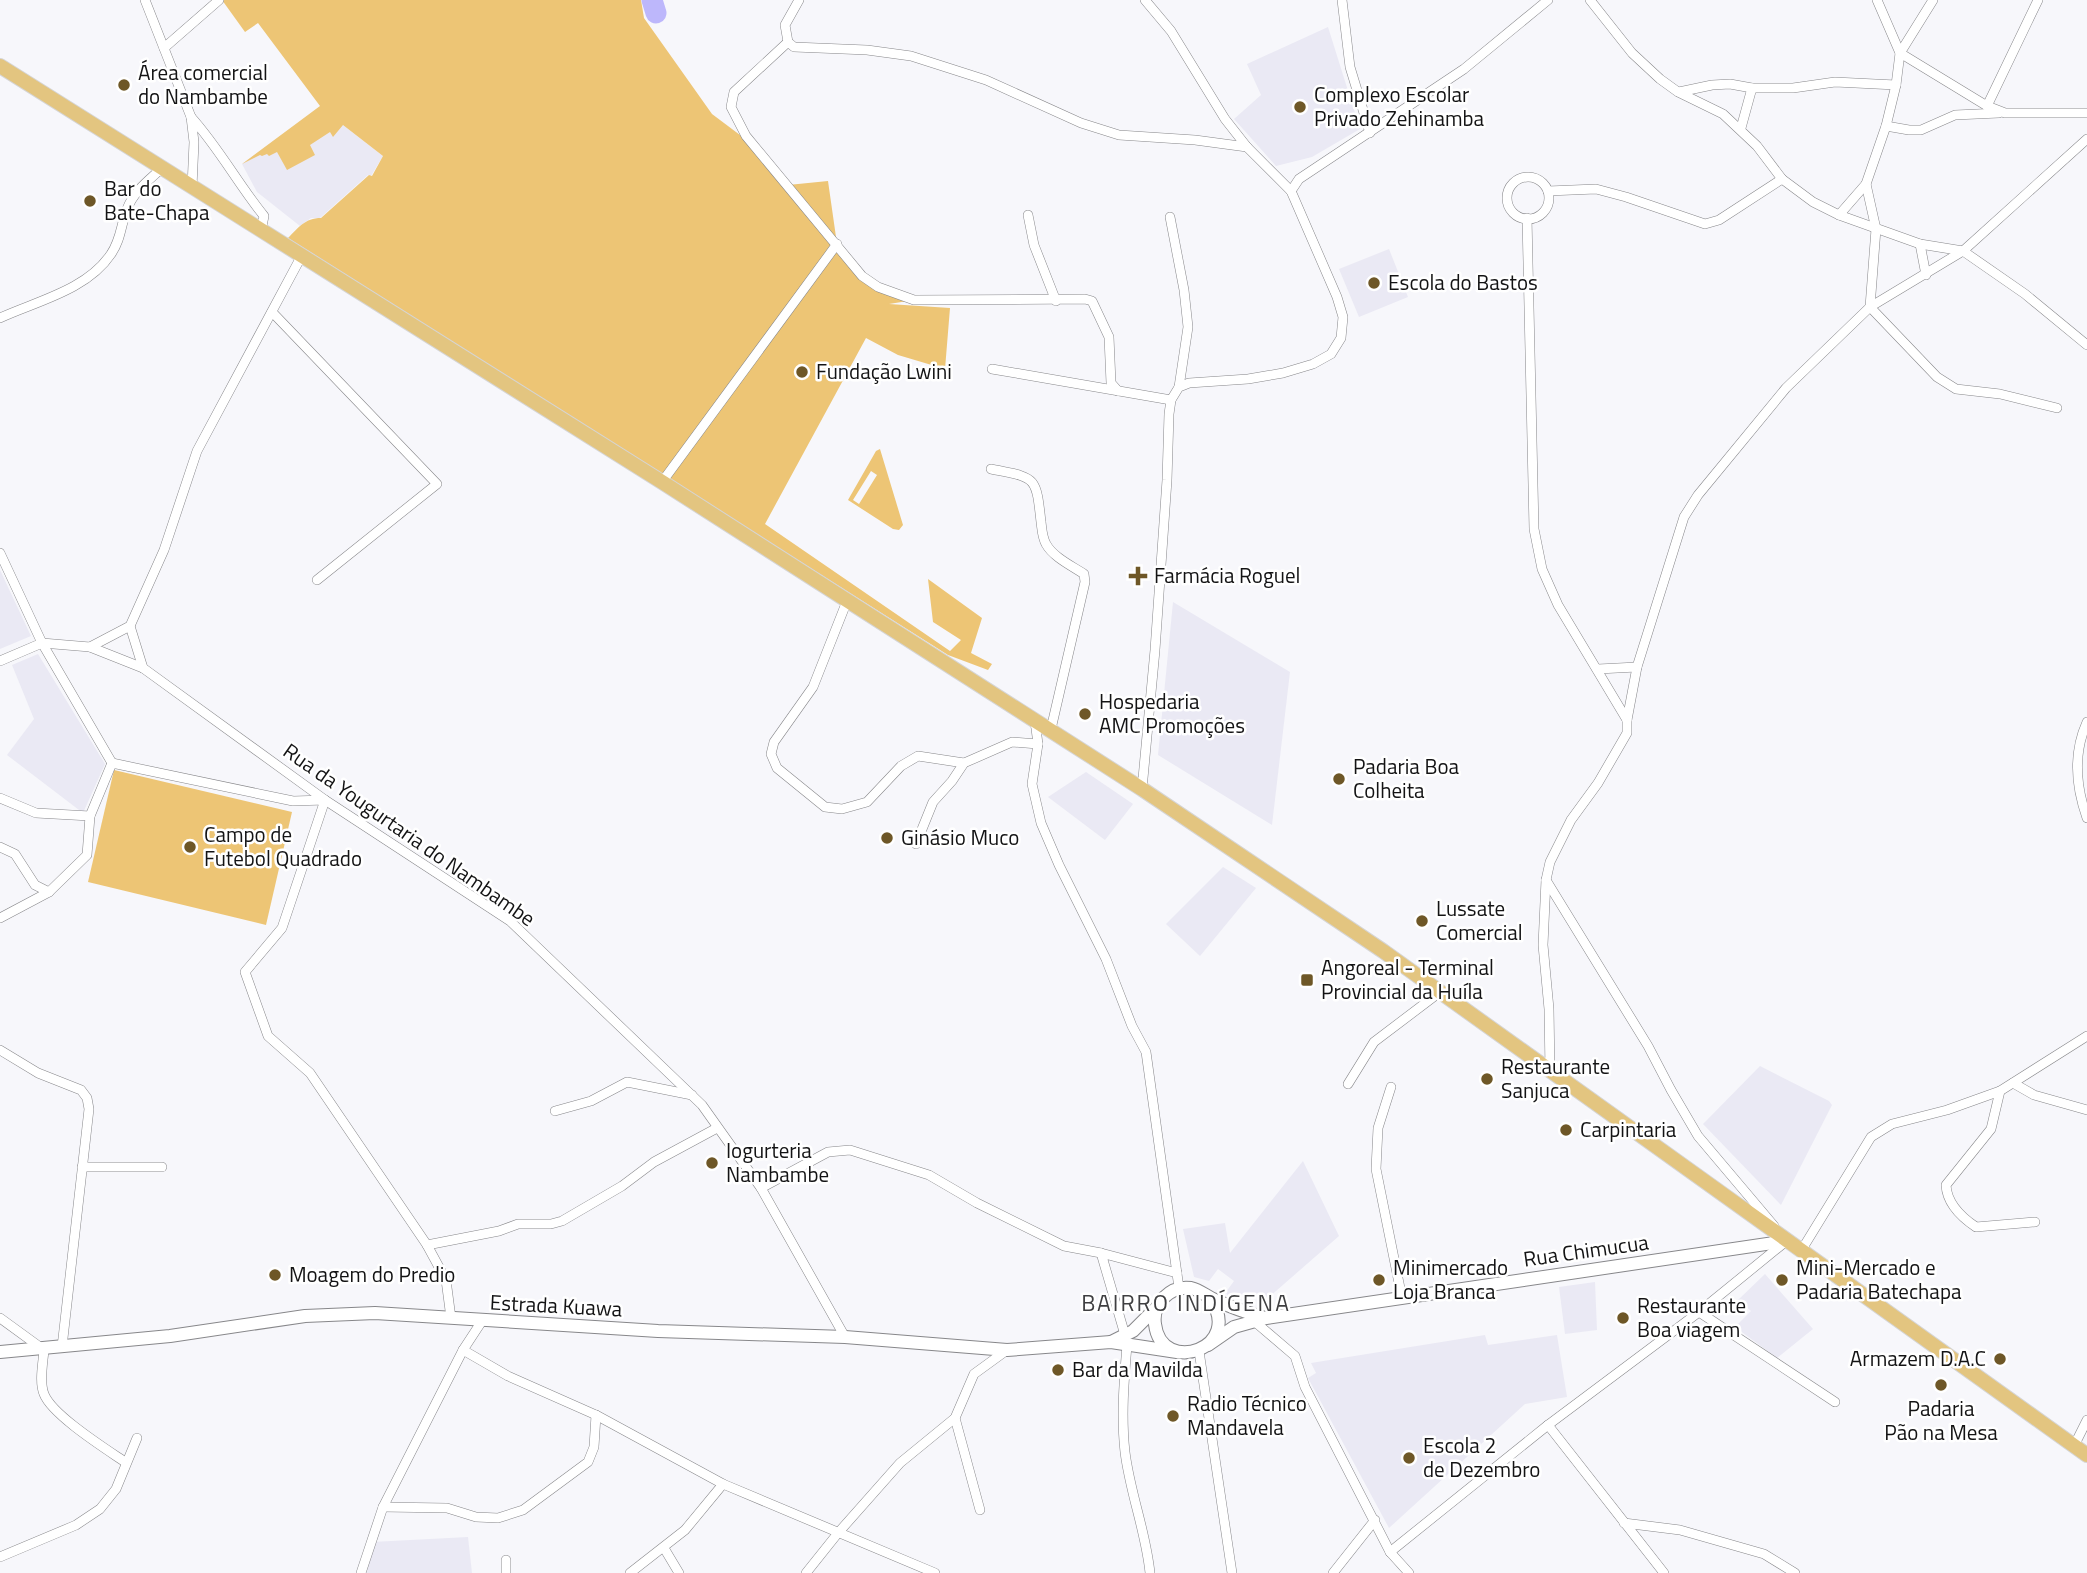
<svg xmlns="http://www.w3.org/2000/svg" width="2087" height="1573" font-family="'Titillium Web',sans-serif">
<rect width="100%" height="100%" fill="#f7f7fb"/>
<g fill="#eae9f4">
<polygon points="1328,27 1360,129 1312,157 1276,166 1234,119 1261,95 1247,64"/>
<polygon points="320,107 383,156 371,176 368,175 320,218 311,218 300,226 257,192 242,164"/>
<polygon points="1389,249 1408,297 1359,317 1339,269"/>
<polygon points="0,570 31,636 0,649"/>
<polygon points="1173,602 1290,672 1272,825 1158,755"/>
<polygon points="38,654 105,764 83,813 7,755 34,719 12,665"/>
<polygon points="1086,772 1133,804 1105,840 1048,797"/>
<polygon points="1223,867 1256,888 1200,956 1166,924"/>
<polygon points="1760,1066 1829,1101 1832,1105 1781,1205 1703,1124"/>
<polygon points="1303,1161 1339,1236 1268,1298 1228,1297 1226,1292 1234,1281 1218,1269 1209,1281 1194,1277 1183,1229 1225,1223 1230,1253"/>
<polygon points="1765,1274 1813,1329 1777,1358 1735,1327 1751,1311 1738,1300"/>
<polygon points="1595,1282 1597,1330 1565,1334 1559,1287"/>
<polygon points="1485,1335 1488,1345 1557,1335 1567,1397 1525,1404 1389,1528 1308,1378 1316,1373 1311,1363"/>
<polygon points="468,1537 472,1573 367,1573 372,1542"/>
</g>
<g fill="#edc575" fill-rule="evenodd">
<path d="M222 0H641L644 18 712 114 756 147 788 185 828 181 837 244 862 276 914 300 889 304 950 308 945 369 898 355 866 338 765 524 950 651 961 640 933 622 928 579 982 618 971 653 992 664 988 670 948 655 288 238C298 228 305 218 321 218L369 175 372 176 383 156 343 125 333 137 330 132 310 145 315 155 287 170 277 152 269 156 267 154 262 156 260 155 242 164 320 106 258 23 245 32Z"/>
<path d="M880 449 903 525 899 530 893 529 848 500 876 451ZM871 471 877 475 859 504 853 500Z"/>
<polygon points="114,770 292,812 266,925 88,882"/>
</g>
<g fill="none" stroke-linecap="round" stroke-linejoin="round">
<polyline stroke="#bdb7fb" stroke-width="21" points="652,0 656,13"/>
<defs>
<g id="minor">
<polyline points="145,0 191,117"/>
<polyline points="799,0 785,25 788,42 794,47 867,50 911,56 986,80 1081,123 1119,135 1195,140 1247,147"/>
<polyline points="1342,0 1350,67 1370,133"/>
<polyline points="1590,0 1632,53 1660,79 1678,92 1723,114 1757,146 1782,179 1813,202 1839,215 1920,244 1963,251 2025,294 2087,345"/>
<polyline points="1933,0 1900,53 1987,106 2005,113 2087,113"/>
<polyline points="788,42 734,92 731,107 746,136 862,276 878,287 914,300 1085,299 1092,301 1109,337 1111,383 1118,391"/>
<polyline points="164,48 219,0"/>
<polyline points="1679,92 1712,85 1730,84 1752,88 1793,88 1835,82 1896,85"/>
<polyline points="1987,106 2038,0"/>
<polyline points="1886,126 1909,130 1921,130 1955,115 1999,113"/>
<polyline points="1741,128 1752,88"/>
<circle cx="1528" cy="198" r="21"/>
<polyline points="1866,184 1876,229 1870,307 1937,377 1956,389 2000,394 2057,408"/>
<path d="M192 187 194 142 191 117C219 148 238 184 264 216L261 231"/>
<polyline points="1291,191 1299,179 1464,69 1548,0"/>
<polyline points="1548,191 1596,189 1626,197 1705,224 1719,220 1782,179"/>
<polyline points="1028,215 1034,245 1056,301"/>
<polyline points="1839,215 1866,184 1886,126 1896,85 1900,53 1877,0"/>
<polyline points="1170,217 1184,290 1188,327 1179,387"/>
<polyline points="1527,218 1534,529 1542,569 1558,605 1627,720"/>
<polyline points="1920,244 1926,275"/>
<polyline points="272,312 437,484 317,580"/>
<path d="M0 318C37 301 87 290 111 254 121 240 121 224 127 209 134 191 148 181 162 168"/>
<polyline points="992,369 1171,400"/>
<path d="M991 469C1036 478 1036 475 1041 522 1042 529 1042 537 1046 544 1053 557 1072 566 1084 574L1085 582 1051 729"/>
<polyline points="662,482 837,244"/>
<polyline points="0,553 42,643 112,763"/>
<polyline points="847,601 813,687 774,742 771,754 777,768 825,807 842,809 867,802 901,766 918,756 964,763"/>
<polyline points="130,626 143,668"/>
<polyline points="90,647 130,626 164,550 197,451 301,257"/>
<polyline points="0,661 42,643 90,647 143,668 325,800 510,921 702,1105 761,1188 845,1337"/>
<polyline points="1598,669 1637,667"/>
<polyline points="1035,721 1038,744 1032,784 1041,823 1059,865 1106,959 1132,1026 1146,1052 1179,1288"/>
<path d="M2087 722C2073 753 2076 787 2087 818"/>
<polyline points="1142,789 1155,650 1167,480 1169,414 1171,400 1179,387 1189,383 1248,379 1283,373 1313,364 1331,354 1341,338 1343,317 1337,297 1291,191 1247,147 1225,119 1171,31 1145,0"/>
<polyline points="0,798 36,813 90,816"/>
<polyline points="916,844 933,802 952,781 964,763 1012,742 1038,744"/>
<polyline points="0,847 15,854 35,885 49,892"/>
<polyline points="1546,880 1648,1046 1671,1090 1698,1136 1774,1226"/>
<polyline points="0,918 49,892 87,855 90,816 112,763 293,801 325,800 282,928 245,972 268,1036 310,1073 427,1245 446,1280 451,1318"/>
<polyline points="0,1050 38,1073 81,1090 87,1098 89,1109 62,1347"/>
<polyline points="1550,1071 1549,1009 1543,945 1546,880 1550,862 1571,820 1598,783 1627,733 1627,720 1637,667 1684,517 1698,495 1786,388 1870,307 1963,251 2087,139"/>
<polyline points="2013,1083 2034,1095 2087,1110"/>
<polyline points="1348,1084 1374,1042 1440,992"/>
<polyline points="1391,1087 1378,1128 1376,1169 1402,1298"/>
<path d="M2000 1091 1991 1129 1946 1185C1947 1204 1961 1217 1976 1227L2035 1222"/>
<polyline points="555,1111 591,1101 627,1082 692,1095"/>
<polyline points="82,1167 162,1167"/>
<polyline points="761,1188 828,1152 850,1150 929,1175 977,1203 1064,1246 1101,1253"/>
<polyline points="427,1245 499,1231 518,1224 551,1224 562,1221 622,1186 654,1162 717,1128"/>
<polyline points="1801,1251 1871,1137 1892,1124 1947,1110 2000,1091 2087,1036"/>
<polyline points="1699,1312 1835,1402"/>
<path d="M0 1318 44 1350C43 1363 39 1382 44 1394 52 1415 106 1449 125 1462"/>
<polyline points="1254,1321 1295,1356 1305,1387 1390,1552 1409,1573"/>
<polyline points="1125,1335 1101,1253 1177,1273"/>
<path d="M1127 1345C1124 1381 1121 1416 1125 1452 1130 1493 1146 1532 1150 1573"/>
<polyline points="463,1350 508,1376 596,1415 723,1484 935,1573"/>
<polyline points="1199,1351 1232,1573"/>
<polyline points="955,1418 980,1510"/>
<polyline points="1548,1425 1664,1573"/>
<polyline points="2074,1446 2087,1420"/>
<polyline points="383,1507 447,1508 476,1517 498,1518 523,1510 588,1462 594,1447 596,1415"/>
<polyline points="1624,1523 1680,1530 1764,1554 1795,1573"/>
<polyline points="664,1548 679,1573"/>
<polyline points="1390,1552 1548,1425 1699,1312 1785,1242"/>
<polyline points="0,1557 76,1525 100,1509 116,1489 137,1438"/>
<polyline points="361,1573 383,1507 463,1350 482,1321"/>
<polyline points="506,1573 506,1560"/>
<polyline points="630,1573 685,1530 723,1484"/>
<polyline points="806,1573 838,1533 900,1463 955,1418 974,1374 1007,1350"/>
<polyline points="1333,1573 1375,1520"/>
</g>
<g id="tertiary">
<path d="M1209 1297C1247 1348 1161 1377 1155 1324 1152 1304 1170 1285 1191 1288 1200 1290 1206 1296 1215 1300 1231 1307 1248 1313 1265 1318"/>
<polyline points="1111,1342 1133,1331 1155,1309"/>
<polyline points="1208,1345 1234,1327 1266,1318 1787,1241"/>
<polyline points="0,1352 170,1336 305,1316 375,1313 658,1331 845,1337 1007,1350 1111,1342 1177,1352"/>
</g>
<polyline id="primary" points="0,66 662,482 1142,789 1383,951 2087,1455"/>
</defs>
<use href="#minor" stroke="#87878a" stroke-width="10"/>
<use href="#tertiary" stroke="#87878a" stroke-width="14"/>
<use href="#primary" stroke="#d5d5d5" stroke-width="16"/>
<use href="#minor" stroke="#fff" stroke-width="9"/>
<use href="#tertiary" stroke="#fff" stroke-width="12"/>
<use href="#primary" stroke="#e3c580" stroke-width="14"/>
</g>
<g fill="#6e5727" stroke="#fff" stroke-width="2.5">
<circle cx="124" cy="85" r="7"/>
<circle cx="1300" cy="107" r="7"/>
<circle cx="90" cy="201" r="7"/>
<circle cx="1374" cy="283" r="7"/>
<circle cx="802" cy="372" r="7"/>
<path d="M1134.5 565.5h7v7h7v7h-7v7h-7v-7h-7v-7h7z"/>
<circle cx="1085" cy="714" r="7"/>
<circle cx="1339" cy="779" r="7"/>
<circle cx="887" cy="838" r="7"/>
<circle cx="190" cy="847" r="7"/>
<circle cx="1422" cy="921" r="7"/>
<rect x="1300" y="973" width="14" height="14" rx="3.5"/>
<circle cx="1487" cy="1079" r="7"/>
<circle cx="1566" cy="1130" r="7"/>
<circle cx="712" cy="1163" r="7"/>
<circle cx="275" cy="1275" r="7"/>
<circle cx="1379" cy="1280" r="7"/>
<circle cx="1782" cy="1280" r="7"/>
<circle cx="1623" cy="1318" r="7"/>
<circle cx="2000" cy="1359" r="7"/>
<circle cx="1058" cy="1370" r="7"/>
<circle cx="1941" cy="1385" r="7"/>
<circle cx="1173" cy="1416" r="7"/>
<circle cx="1409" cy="1458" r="7"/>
</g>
<g text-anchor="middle" stroke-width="5" stroke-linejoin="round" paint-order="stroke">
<g font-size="21" fill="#131314" stroke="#fff" text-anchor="start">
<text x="138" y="80">Área comercial<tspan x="138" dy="24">do Nambambe</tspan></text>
<text x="1314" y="102">Complexo Escolar<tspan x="1314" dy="24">Privado Zehinamba</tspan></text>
<text x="104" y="196">Bar do<tspan x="104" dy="24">Bate-Chapa</tspan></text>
<text x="1388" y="290">Escola do Bastos</text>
<text x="816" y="379">Fundação Lwini</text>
<text x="1154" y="583">Farmácia Roguel</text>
<text x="1099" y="709">Hospedaria<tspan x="1099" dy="24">AMC Promoções</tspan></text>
<text x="1353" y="774">Padaria Boa<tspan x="1353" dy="24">Colheita</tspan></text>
<text x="204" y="842">Campo de<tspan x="204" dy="24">Futebol Quadrado</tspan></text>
<text x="901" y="845">Ginásio Muco</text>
<text x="1436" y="916">Lussate<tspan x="1436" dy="24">Comercial</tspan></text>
<text x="1321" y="975">Angoreal - Terminal<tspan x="1321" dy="24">Provincial da Huíla</tspan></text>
<text x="1501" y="1074">Restaurante<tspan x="1501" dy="24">Sanjuca</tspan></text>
<text x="1580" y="1137">Carpintaria</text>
<text x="726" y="1158">Iogurteria<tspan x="726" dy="24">Nambambe</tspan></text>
<text x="1393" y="1275">Minimercado<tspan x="1393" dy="24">Loja Branca</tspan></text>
<text x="1796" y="1275">Mini-Mercado e<tspan x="1796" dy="24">Padaria Batechapa</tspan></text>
<text x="289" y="1282">Moagem do Predio</text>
<text x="1637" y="1313">Restaurante<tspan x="1637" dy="24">Boa viagem</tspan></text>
<text x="1986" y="1366" text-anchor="end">Armazem D.A.C</text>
<text x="1072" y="1377">Bar da Mavilda</text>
<text x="1187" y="1411">Radio Técnico<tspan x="1187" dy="24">Mandavela</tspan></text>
<text x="1941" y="1416" text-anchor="middle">Padaria<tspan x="1941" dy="24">Pão na Mesa</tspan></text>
<text x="1423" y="1453">Escola 2<tspan x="1423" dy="24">de Dezembro</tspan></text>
</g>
<g font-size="21" fill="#131314" stroke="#fff">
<text transform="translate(409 835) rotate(35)" y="7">Rua da Yougurtaria do Nambambe</text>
<text transform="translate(1586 1251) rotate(-8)" y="7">Rua Chimucua</text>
<text transform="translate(556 1306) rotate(3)" y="7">Estrada Kuawa</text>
</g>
<g font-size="23" letter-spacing="2" fill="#3f3f41" stroke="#fff">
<text x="1186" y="1311">BAIRRO INDÍGENA</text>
</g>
</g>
</svg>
